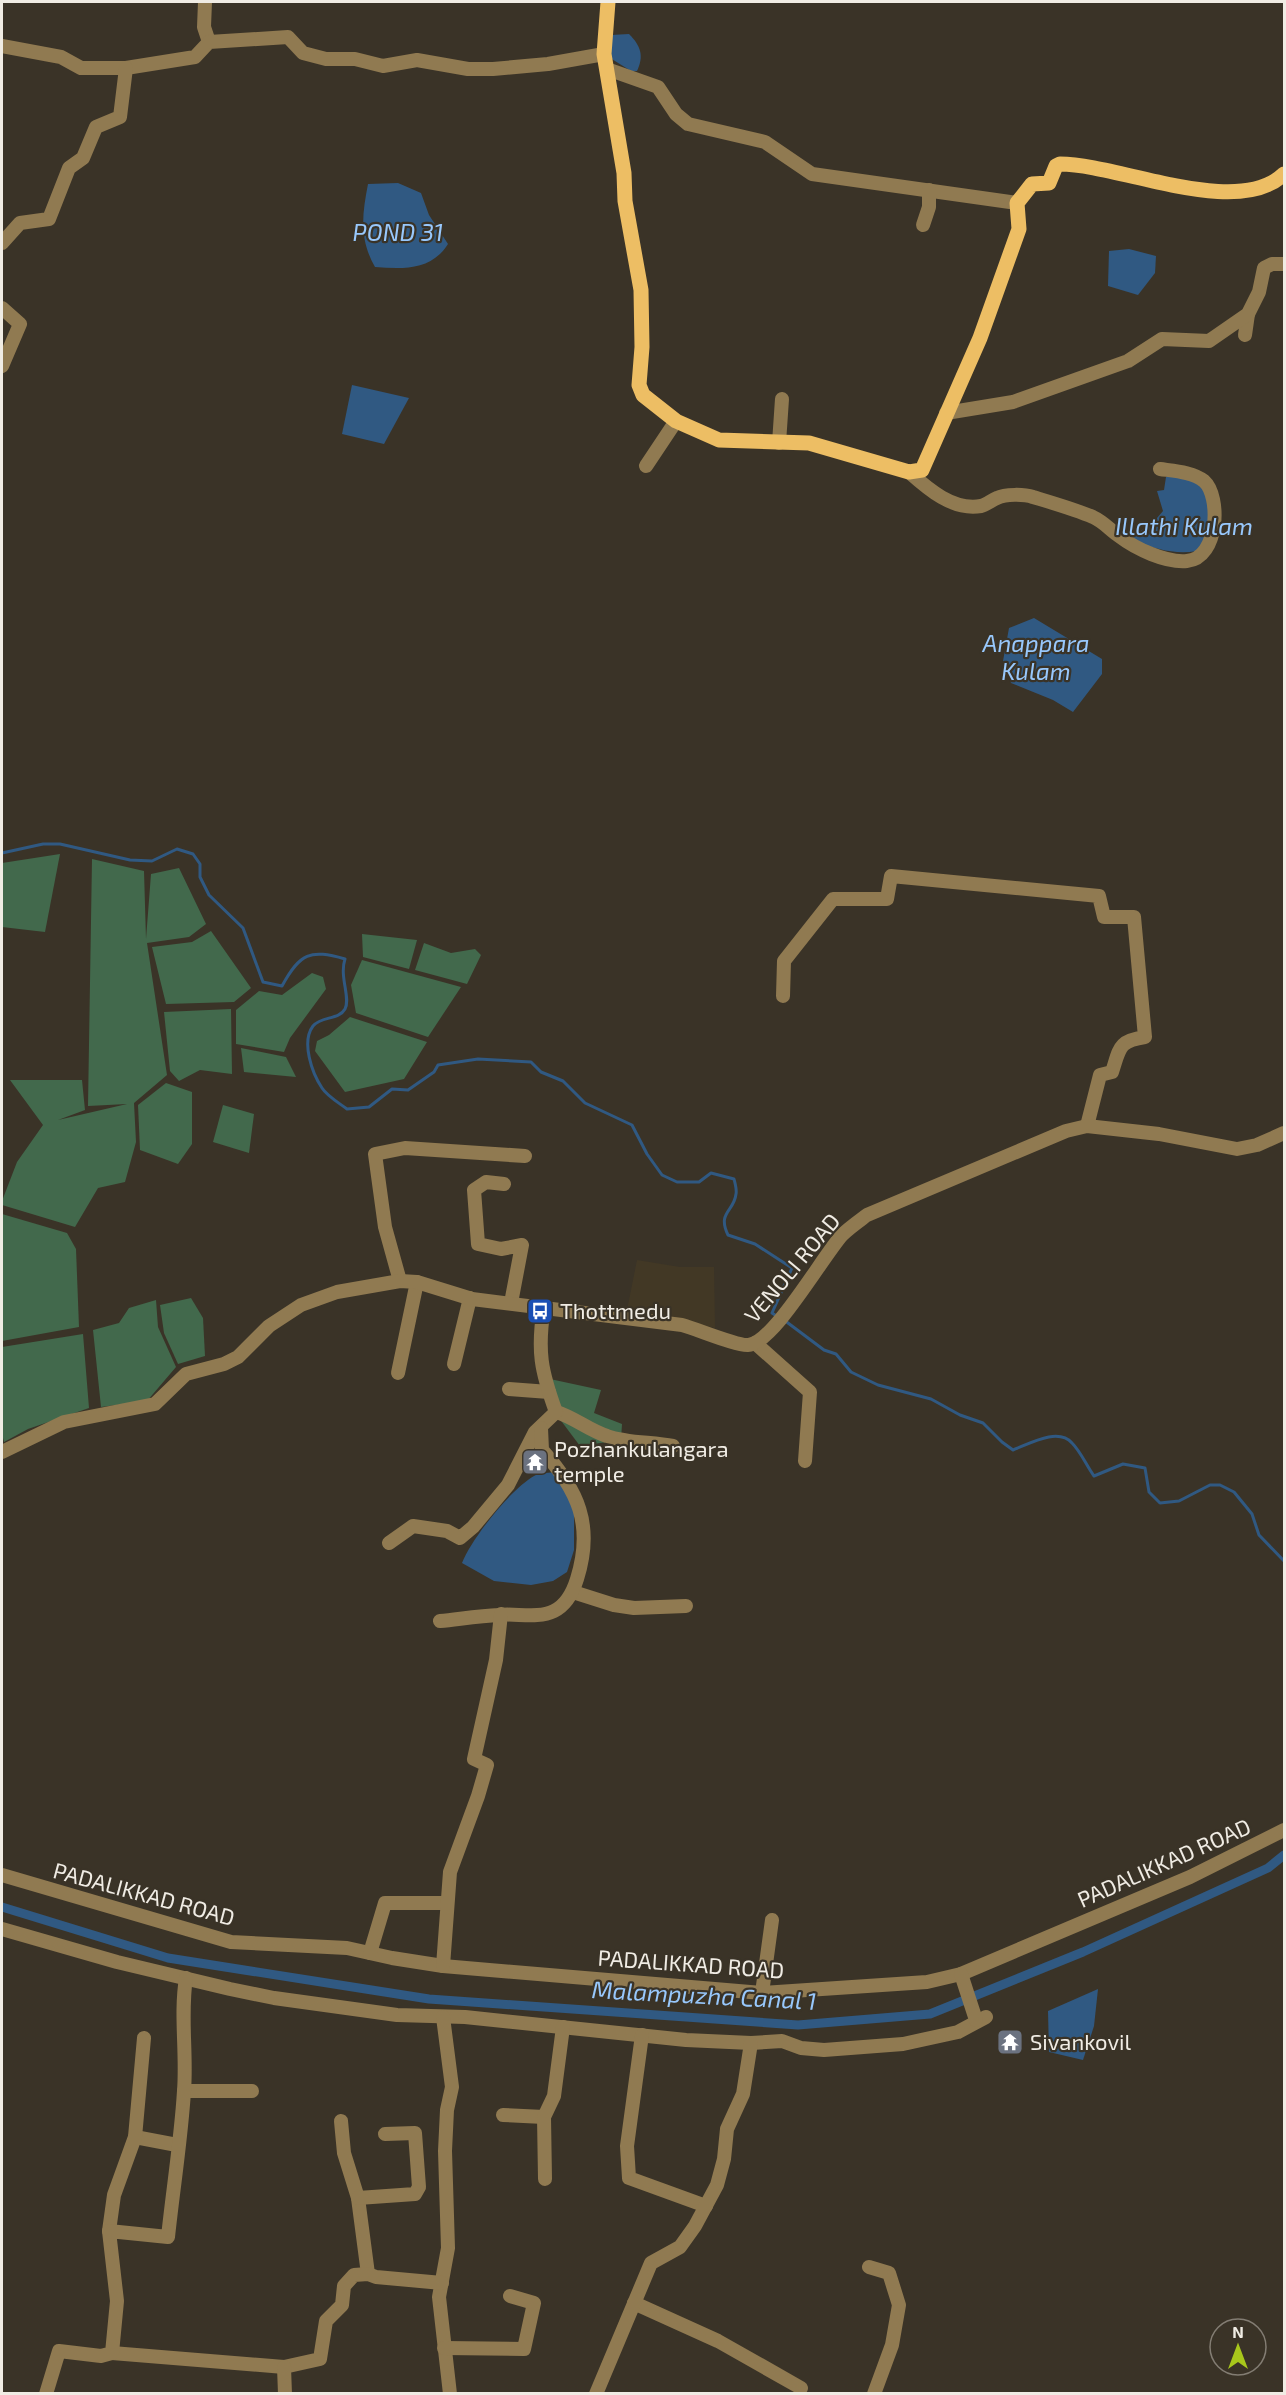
<svg xmlns="http://www.w3.org/2000/svg" width="1286" height="2395" font-family="'Exo 2',sans-serif">
<rect width="100%" height="100%" fill="#3a3327"/>
<polygon fill="#423825" points="637,1260 680,1267 714,1267 715,1328 663,1317 626,1315"/>
<g fill="#42694c">
<polygon points="60,854 45,932 2,927 2,863"/>
<polygon points="92,859 144,871 146,939 151,874 179,868 206,924 189,937 147,943 167,1075 134,1103 136,1142 125,1182 98,1188 75,1227 2,1205 2,1201 17,1162 43,1125 10,1080 82,1080 85,1110 58,1120 127,1104 88,1106"/>
<polygon points="211,931 251,988 234,1002 166,1004 152,947 192,942"/>
<polygon points="362,934 417,940 409,969 363,957"/>
<polygon points="424,943 451,953 475,949 481,955 467,984 415,970"/>
<polygon points="362,960 461,987 428,1037 356,1013 351,985"/>
<polygon points="312,973 323,977 326,989 290,1038 284,1052 236,1044 236,1010 259,991 282,995"/>
<polygon points="231,1009 232,1074 200,1070 179,1081 170,1071 164,1012"/>
<polygon points="350,1017 427,1042 404,1079 345,1092 315,1051 317,1041 329,1035"/>
<polygon points="241,1048 286,1057 296,1077 244,1072"/>
<polygon points="166,1083 192,1092 192,1144 178,1164 140,1150 138,1105"/>
<polygon points="223,1105 254,1114 249,1153 213,1142"/>
<polygon points="2,1214 67,1233 76,1249 79,1327 2,1341"/>
<polygon points="191,1298 203,1318 205,1356 178,1364 164,1333 160,1305"/>
<polygon points="156,1300 158,1327 176,1367 147,1401 101,1407 93,1330 119,1323 129,1308"/>
<polygon points="83,1334 89,1408 28,1429 4,1442 2,1434 2,1347"/>
<polygon points="550,1379 601,1390 594,1413 622,1424 621,1440 580,1446 559,1418"/>
</g>
<g fill="#305982">
<path d="M629 34C641 46 644 56 637 71H631L607 56 611 35Z"/>
<path d="M398 183 421 193 429 215 448 244C431 271 403 269 375 267 359 239 362 215 368 184Z"/>
<polygon points="1129,249 1156,256 1155,273 1138,295 1108,286 1109,251"/>
<polygon points="352,385 409,398 384,444 342,434"/>
<path d="M1174 475 1204 483 1209 509V548C1181 557 1161 550 1134 542L1133 535 1151 525 1163 511 1157 491 1164 490 1166 477Z"/>
<polygon points="1034,618 1102,659 1102,674 1073,712 1053,700 1011,683 1003,661 1009,628"/>
<path d="M557 1472 574 1509V1550L567 1572 553 1581 531 1585 494 1581 462 1563C472 1538 510 1490 534 1476 540 1472 550 1473 557 1472Z"/>
<polygon points="1098,1989 1094,2026 1083,2060 1049,2052 1048,2011"/>
</g>
<g fill="none" stroke-linecap="round" stroke-linejoin="round">
<g stroke="#305982" stroke-width="3">
<path d="M2 853 43 844H60L130 860 152 861 177 849 193 854 200 864V877L209 895 243 928 263 982 282 986C300 953 310 949 345 959 339 977 351 998 345 1009 339 1020 321 1016 313 1026 301 1042 312 1073 322 1088 327 1096 339 1103 347 1109L369 1107 392 1089 408 1090 434 1072 438 1065 478 1059 531 1062 541 1072 563 1081 585 1103 632 1125 647 1154 662 1175 677 1182H699L711 1173 734 1179C735 1183 737 1190 736 1194 734 1212 717 1212 728 1235L755 1244 792 1268 772 1313 778 1317"/>
<path d="M784 1320 824 1350 836 1354 851 1372 878 1385 931 1399 960 1415 983 1423 1002 1442 1013 1450C1029 1444 1058 1427 1072 1443 1081 1452 1086 1465 1094 1476L1123 1464 1145 1468 1149 1492 1160 1503 1179 1501 1210 1485H1220L1234 1492 1252 1514 1259 1535 1284 1561"/>
</g>
<polyline stroke="#305982" stroke-width="9" points="2,1907 168,1958 429,1999 798,2025 930,2014 1083,1952 1268,1868 1284,1855"/>
<g stroke="#907a51" stroke-width="14">
<polyline points="205,2 204,27 209,42"/>
<polyline points="2,46 61,57 81,68 126,68 195,57 209,42 288,37 303,53 326,59 355,59 383,66 417,60 468,69 493,69 548,64 604,54"/>
<polyline points="607,69 658,87 676,114 688,124 765,142 812,174 1017,203"/>
<polyline points="923,225 929,207 929,190"/>
<polyline points="2,243 20,223 49,219 69,168 83,158 96,127 120,117 126,68"/>
<polyline points="2,308 20,324 2,366"/>
<polyline points="1245,335 1248,314"/>
<polyline points="946,413 1013,402 1128,361 1162,339 1209,341 1248,314 1259,292 1264,268 1272,264 1284,264"/>
<polyline points="779,443 782,399"/>
<polyline points="646,466 676,421"/>
<path d="M909 472C928 489 953 511 981 506 986 505 992 500 997 498 1005 494 1024 494 1033 497 1053 503 1074 509 1093 517 1104 522 1110 530 1119 536 1136 549 1166 563 1187 561 1219 558 1221 496 1204 481 1193 472 1174 471 1160 469"/>
<path d="M783 996 784 961 833 899H887L891 876 1099 896 1104 917H1134L1145 1037C1118 1041 1120 1048 1112 1072L1100 1075 1087 1126"/>
<polyline points="504,1184 486,1182 474,1190 478,1244 501,1249 522,1245 511,1303"/>
<polyline points="400,1281 385,1227 375,1154 405,1148 525,1156"/>
<polyline points="755,1343 810,1392 805,1461"/>
<polyline points="454,1364 470,1298"/>
<polyline points="398,1373 417,1282"/>
<polyline points="509,1389 549,1392"/>
<path d="M556 1412C574 1417 588 1430 607 1436 627 1443 652 1442 673 1446"/>
<path d="M2 1452 64 1422 155 1404 186 1374 224 1364 238 1357 269 1326 301 1305 337 1292 400 1281 417 1282 472 1299 682 1325C697 1329 737 1346 748 1345 773 1344 823 1256 842 1235 849 1228 859 1221 867 1215L1066 1131 1087 1126 1159 1134 1237 1149 1257 1145 1284 1133"/>
<path d="M389 1543 413 1526 447 1531 460 1538 473 1527 508 1485 535 1432 556 1412C541 1371 537 1351 544 1307"/>
<polyline points="573,1592 614,1605 634,1608 686,1606"/>
<path d="M440 1621C460 1619 479 1616 499 1615 516 1613 538 1619 554 1611 566 1605 573 1592 577 1579 594 1525 578 1490 542 1450L541 1428"/>
<polyline points="2,1875 231,1942 347,1948 392,1958 443,1966 762,1993 927,1982 961,1974 1190,1877 1284,1830"/>
<polyline points="2,1929 117,1962 230,1989 274,1998 397,2015 465,2017 686,2040 751,2043 782,2041 801,2048 824,2050 903,2044 958,2032 986,2017"/>
<polyline points="370,1953 385,1903 447,1903"/>
<polyline points="443,1966 450,1872 478,1796 487,1765 474,1759 496,1660 501,1614"/>
<polyline points="961,1974 976,2020"/>
<polyline points="762,1993 772,1920"/>
<polyline points="443,2017 452,2087 447,2110 445,2151 448,2248 439,2297 450,2394"/>
<polyline points="642,2035 627,2146 629,2178 706,2206"/>
<polyline points="184,2091 252,2091"/>
<polyline points="503,2115 544,2117"/>
<polyline points="341,2121 344,2153 358,2198 368,2274"/>
<polyline points="135,2137 177,2145"/>
<polyline points="545,2179 544,2117 554,2096 563,2027"/>
<polyline points="358,2198 415,2194 419,2187 415,2133 385,2134"/>
<polyline points="109,2231 114,2195 135,2137 144,2038"/>
<polyline points="869,2267 889,2273 899,2305 892,2345 874,2394"/>
<polyline points="634,2303 718,2341 801,2388"/>
<polyline points="444,2348 524,2349 534,2303 510,2296"/>
<polyline points="112,2353 284,2367 320,2359 326,2321 342,2305 344,2286 354,2275 368,2274 376,2277 442,2283"/>
<polyline points="284,2367 285,2394"/>
<path d="M46 2394 59 2351 101 2356 112 2353 117 2301 109 2231 168 2237C173 2189 181 2140 184 2091 187 2053 180 2015 186 1978"/>
<polyline points="596,2394 651,2263 680,2247 695,2226 717,2185 724,2159 727,2129 743,2094 751,2043"/>
</g>
<path stroke="#edbe64" stroke-width="15" d="M608 2 604 54 624 173 625 201 641 290 642 347 639 385 643 395 676 421 719 440 809 443 909 472 922 470 980 338 1019 229 1017 203 1032 184 1049 183 1056 166 1060 164C1119 164 1237 219 1284 174"/>
</g>
<defs>
<symbol id="bus-square" viewBox="-11 -11 22 22"><rect x="-9" y="-9" width="18" height="18" rx="4" fill="#1a4fb4" stroke="#3a3327"/><path d="M-5-6H5V4H4V6H2V4H-2V6H-4V4H-5ZM-3.5-4V0h7V-4ZM-3.5 1.2v1.5H-2V1.2ZM2 1.2v1.5H3.5V1.2Z" fill="#fff"/></symbol>
<symbol id="temple-square" viewBox="-11 -11 22 22"><rect x="-9" y="-9" width="18" height="18" rx="4" fill="#6b7280" stroke="#3a3327"/><path d="M0-6L5-2H3V0L6.5 2.5H4V6H1.5V3h-3V6H-4V2.5H-6.5L-3 0V-2H-5Z" fill="#fff"/></symbol>
</defs>
<g fill-rule="evenodd">
<use href="#bus-square" x="525" y="1296" width="30" height="30"/>
<use href="#temple-square" x="520" y="1447" width="30" height="30"/>
<use href="#temple-square" x="995" y="2027" width="30" height="30"/>
</g>
<g text-anchor="middle" stroke-width="4.5" stroke-linejoin="round" paint-order="stroke">
<g font-size="22" fill="#f0ece4" stroke="#3a3327">
<text transform="translate(792 1268) rotate(-50)" y="8">VENOLI ROAD</text>
<text transform="translate(1164 1863) rotate(-24)" y="8">PADALIKKAD ROAD</text>
<text transform="translate(144 1894) rotate(15)" y="8">PADALIKKAD ROAD</text>
<text transform="translate(691 1964) rotate(4)" y="8">PADALIKKAD ROAD</text>
</g>
<g font-size="22" fill="#f0ece4" stroke="#3a3327" text-anchor="start">
<text x="560" y="1319">Thottmedu</text>
<text x="554" y="1457">Pozhankulangara<tspan x="554" dy="25">temple</tspan></text>
<text x="1030" y="2050">Sivankovil</text>
</g>
<g font-size="24" font-style="italic" fill="#98c8fc" stroke="#3a3327">
<text x="398" y="241">POND 31</text>
<text x="1184" y="535">Illathi Kulam</text>
<text x="1036" y="652">Anappara<tspan x="1036" dy="28">Kulam</tspan></text>
<text transform="translate(704 1996) rotate(3)" y="8">Malampuzha Canal 1</text>
</g>
</g>
<rect width="1286" height="2395" fill="none" stroke="#f0ece4" stroke-width="6"/>
<g transform="translate(1238 2347)"><circle r="28" fill="#3a3327" stroke="#837d73" stroke-width="1.5"/>
<path d="M0-4.5L10 22L0 15L-10 22Z" fill="#a8c71b"/>
<text y="-9" font-size="16" font-weight="bold" text-anchor="middle" fill="#f0ece4">N</text>
</g>
</svg>
